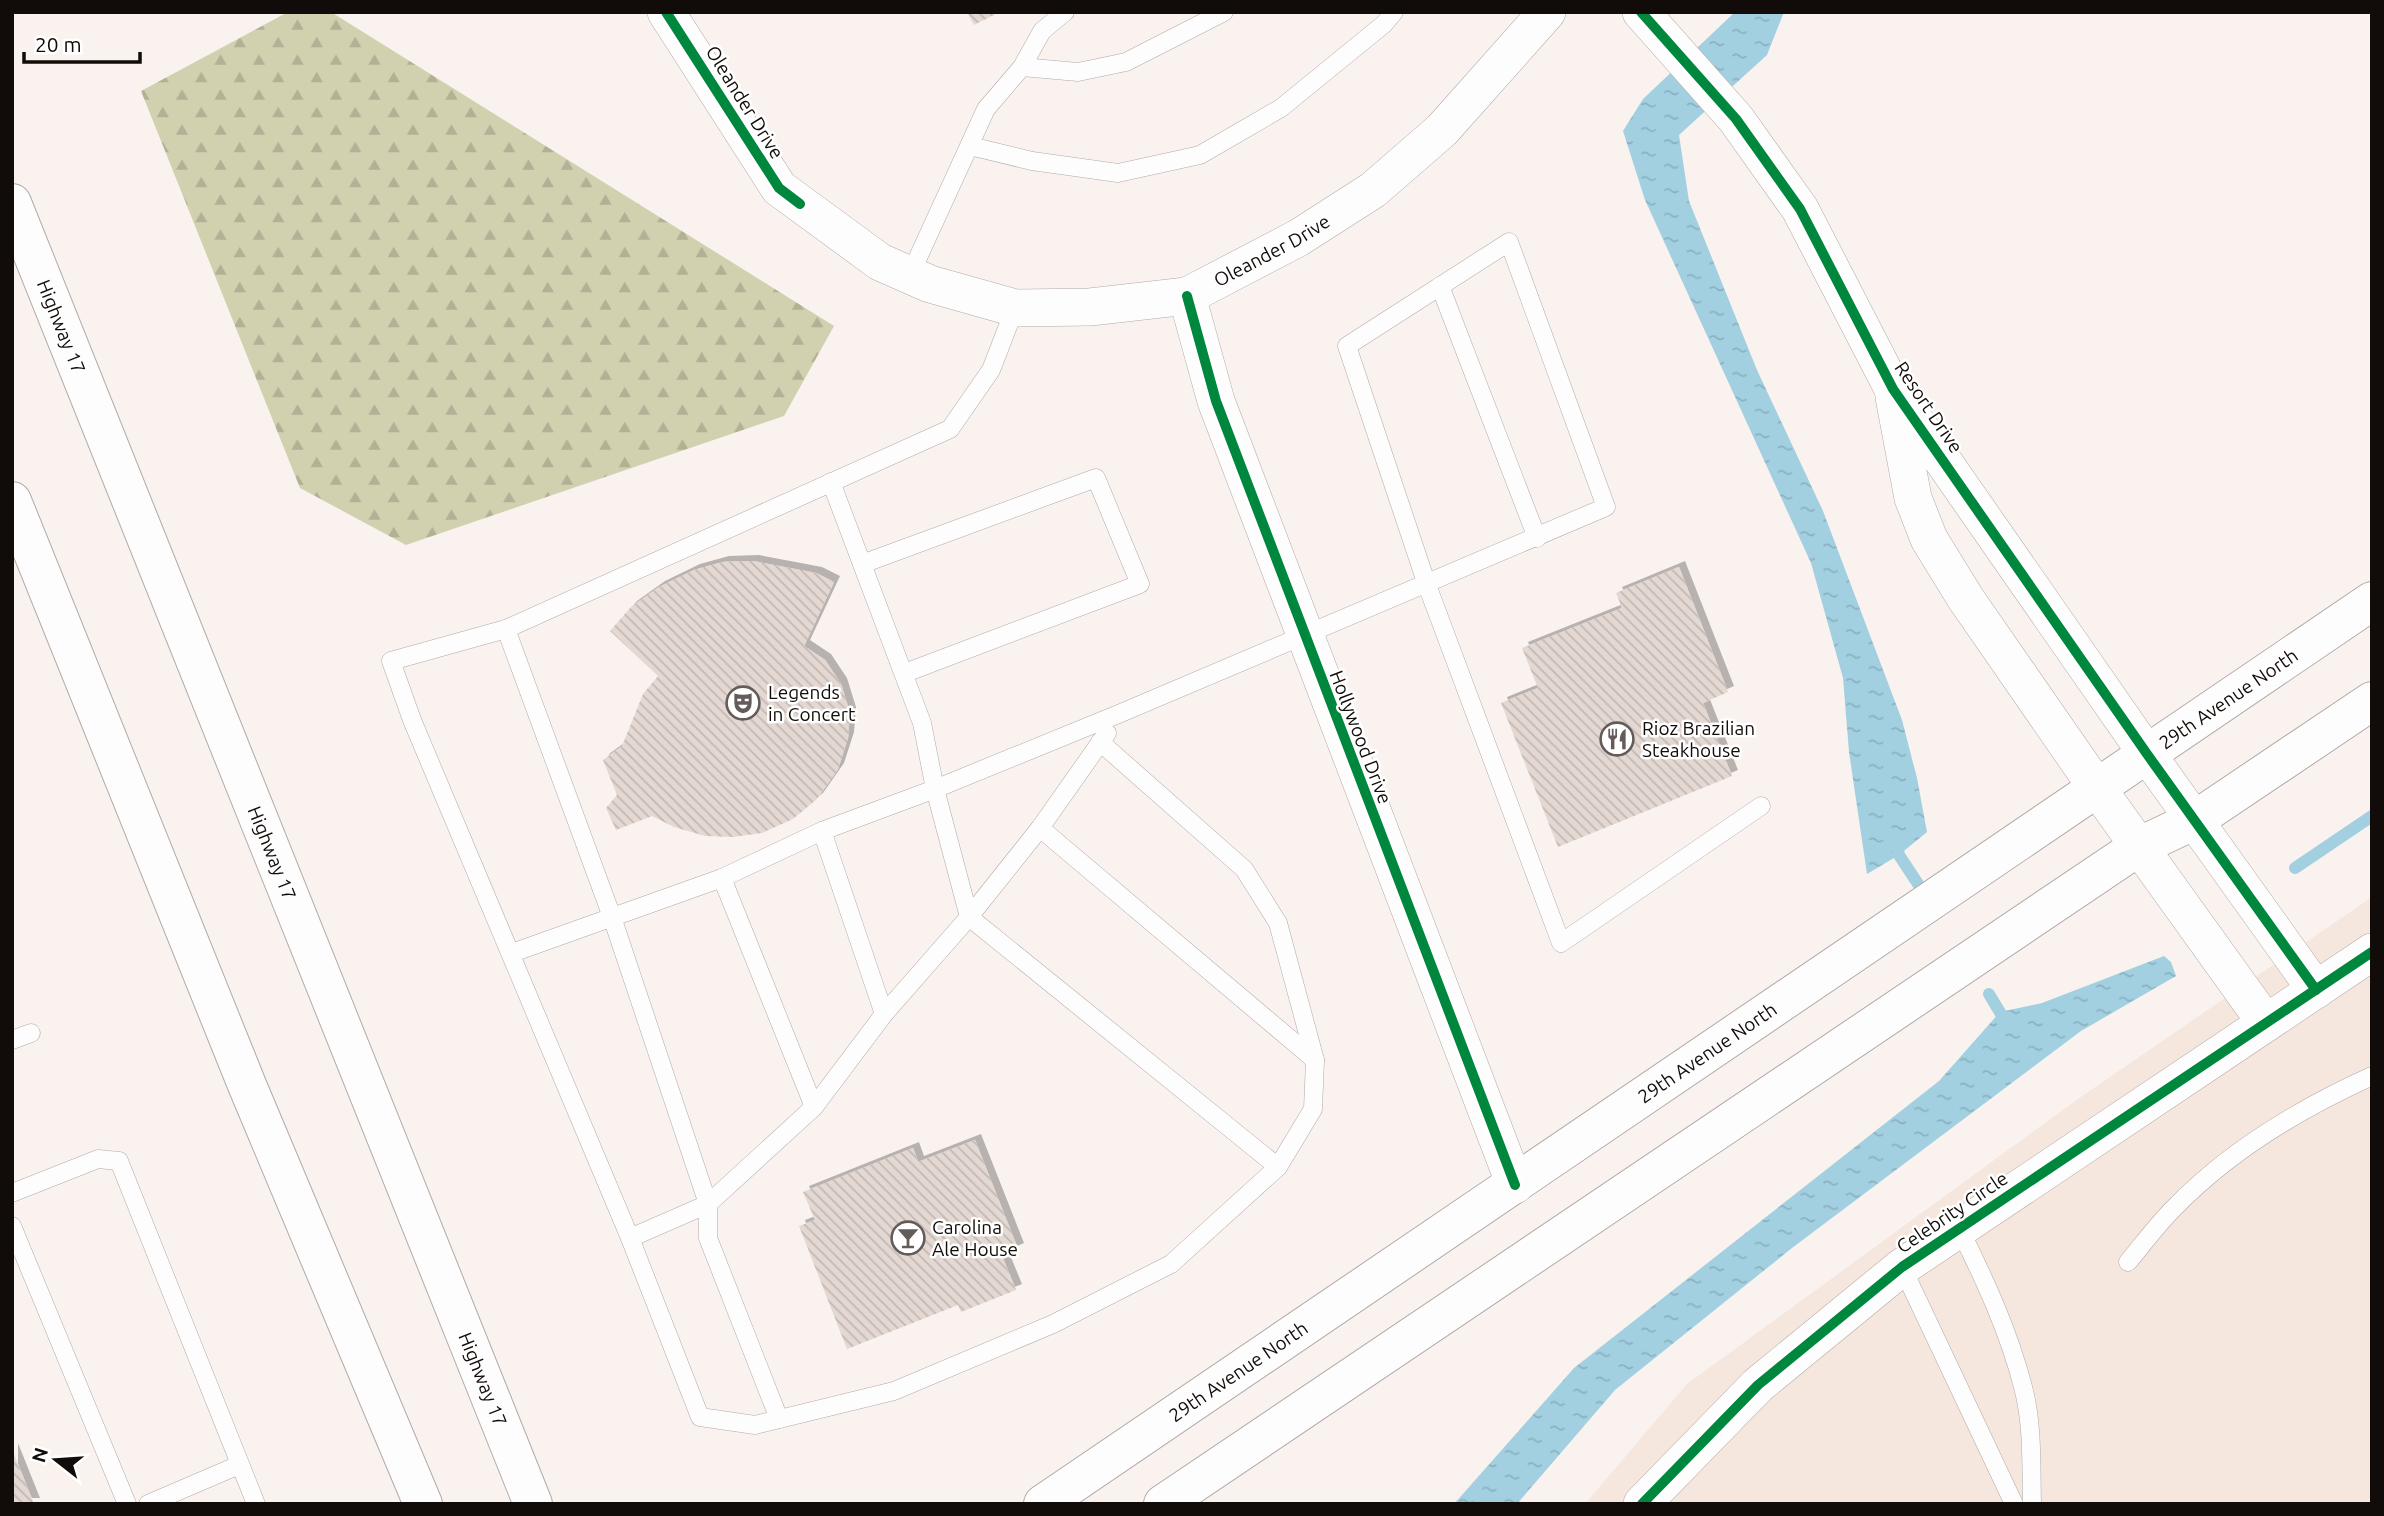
<svg xmlns="http://www.w3.org/2000/svg" width="2384" height="1516" font-family="Ubuntu,sans-serif">
<defs>
<pattern id="forest-firs" width="22" height="20" patternUnits="userSpaceOnUse" patternTransform="scale(1.75)"><rect width="22" height="20" fill="#d1d0af"/><path d="M5 1l3.5 6h-7zM16 11l3.5 6h-7z" fill="#b2b195"/></pattern>
<pattern id="water-ripples" width="26" height="14" patternUnits="userSpaceOnUse" patternTransform="scale(1.75)"><rect width="26" height="14" fill="#a2d0e1"/><path d="M2 4q2-2 4 0t4 0M15 11q2-2 4 0t4 0" fill="none" stroke="#8ab1c0"/></pattern>
<pattern id="building-back-hatch" width="6" height="6" patternUnits="userSpaceOnUse" patternTransform="scale(1.75)"><rect width="6" height="6" fill="#e4d8d2"/><path d="M-1 5l2 2M0 0l6 6M5-1l2 2" fill="none" stroke="#c3b8b3"/></pattern>
<filter id="shadow"><feDropShadow dx="6" dy="-6" stdDeviation="0" flood-color="#0004"/></filter>
</defs>
<rect width="100%" height="100%" fill="#faf2ef"/>
<polygon fill="#f5e6de" points="2372,897 2372,1504 1585,1504 1687,1384 2078,1099"/>
<polygon fill="url(#forest-firs)" points="288,12 331,12 834,326 784,416 406,545 300,488 141,91"/>
<g fill="url(#water-ripples)">
<polygon points="1735,12 1784,12 1767,55 1679,135 1689,201 1757,370 1823,511 1902,720 1917,778 1927,832 1899,855 1867,874 1849,752 1843,678 1811,563 1645,200 1623,131 1643,99"/>
<polygon points="2164,956 2171,962 2176,976 2081,1031 1792,1248 1615,1390 1517,1504 1454,1504 1574,1368 1939,1081 2000,1012 2042,1003"/>
</g>
<g fill="none" stroke-linecap="round" stroke-linejoin="round">
<g stroke="#a2d0e1" stroke-width="12">
<polyline points="1895,839 1899,855 1920,887"/>
<polyline points="2295,868 2372,816"/>
<polyline points="1989,994 2007,1024"/>
</g>
</g>
<g fill="url(#building-back-hatch)" filter="url(#shadow)">
<polygon points="967,12 1000,12 974,25"/>
<polygon points="753,561 816,573 834,582 804,646 825,660 841,684 850,713 848,738 838,769 817,799 793,819 762,833 733,837 705,836 674,827 652,816 616,830 606,808 617,795 603,760 622,746 643,694 658,676 610,631 631,607 659,587 694,570 723,562"/>
<polygon points="1679,567 1728,692 1703,703 1732,776 1558,847 1501,703 1538,688 1522,648 1622,608 1616,593"/>
<polygon points="975,1140 1018,1249 1002,1256 1016,1290 961,1312 958,1305 847,1349 799,1226 815,1220 803,1192 913,1148 918,1162"/>
<polygon points="12,1449 34,1504 12,1504"/>
</g>
<g fill="none" stroke-linecap="round" stroke-linejoin="round">
<defs>
<g id="lane">
<polyline points="1022,67 1042,31 1065,12"/>
<polyline points="970,146 1032,161 1118,173 1200,155 1281,108 1384,24 1394,12"/>
<polyline points="910,275 986,109 1022,67 1078,72 1126,62 1224,12"/>
<polyline points="1440,286 1537,538"/>
<polyline points="1015,308 991,370 950,429 506,629 391,661 412,720 630,1238 700,1417 755,1425 894,1391 1053,1324 1171,1264 1278,1167 1313,1109 1315,1060 1278,923 1244,869 1100,742"/>
<polyline points="831,482 922,723 935,789 969,917 1278,1167"/>
<polyline points="862,564 1096,478 1140,584 905,673"/>
<polyline points="506,629 612,917 708,1204 708,1238 779,1419"/>
<polyline points="1040,828 1315,1060"/>
<polyline points="822,831 884,1014"/>
<polyline points="722,878 814,1107"/>
<polyline points="512,953 722,878 822,831 935,789 1121,713 1606,507 1509,242 1347,346 1427,585 1561,943 1761,806"/>
<polyline points="12,1040 31,1033"/>
<polyline points="12,1193 98,1159 119,1161 256,1504"/>
<polyline points="12,1226 127,1504"/>
<path d="M1959 1228C1984 1278 2009 1332 2023 1387 2033 1424 2031 1465 2032 1504"/>
<polyline points="630,1238 708,1204 814,1107 884,1014 969,917 1040,828 1107,733"/>
<path d="M2128 1262C2143 1244 2157 1225 2173 1209 2228 1152 2301 1108 2372 1076"/>
<polyline points="1902,1267 2014,1504"/>
<polyline points="148,1504 239,1465"/>
</g>
<g id="street">
<path id="s1" d="M666 12 779 188 880 262 930 284 1015 308 1090 307 1187 296 1298 238 1373 190 1442 130 1547 12"/>
<polyline points="1641,12 1736,119 1800,209 1893,389 2147,754 2316,990"/>
<polyline points="1187,296 1216,401 1515,1185"/>
<polyline points="1894,397 1913,498 1929,539 1966,599 2097,788 2266,1023"/>
<polyline points="1642,1504 1758,1385 1902,1267 2372,952"/>
</g>
<g id="secondary">
<path id="s2" d="M1043 1504 2372 601"/>
<polyline points="1163,1504 2138,847 2195,820 2372,701"/>
</g>
<g id="highway">
<path id="s3" d="M12 203 533 1504"/>
<polyline points="12,501 247,1085 423,1504"/>
</g>
</defs>
<use href="#lane" stroke="#b0aaa8" stroke-width="19"/>
<use href="#street" stroke="#b0aaa8" stroke-width="38"/>
<use href="#secondary" stroke="#b0aaa8" stroke-width="40"/>
<use href="#highway" stroke="#b0aaa8" stroke-width="40"/>
<use href="#lane" stroke="#fefdfd" stroke-width="18"/>
<use href="#street" stroke="#fefdfd" stroke-width="37"/>
<use href="#secondary" stroke="#fefdfd" stroke-width="38"/>
<use href="#highway" stroke="#fefdfd" stroke-width="38"/>
<defs>
<g id="cycleway">
<polyline points="666,12 779,188 800,204"/>
<polyline points="1641,12 1736,119 1800,209 1893,389 2147,754 2316,990"/>
<polyline points="1187,296 1216,401 1515,1185"/>
<polyline points="1642,1504 1758,1385 1902,1267 2372,952"/>
</g>
</defs>
<use href="#cycleway" stroke="#fff" stroke-width="15"/>
<use href="#cycleway" stroke="#00873e" stroke-width="10"/>
</g>
<defs>
<symbol id="theatre-ring" viewBox="-11 -11 22 22"><circle r="9.5" fill="#fff" stroke="#635c5a" stroke-width="1.5"/><path d="M-5-5.5Q0-4 5-5.5V0Q5 5 0 6Q-5 5-5 0ZM-3.3-2.5H-1v1.5H-3.3ZM1-2.5H3.3v1.5H1ZM-2.8 1Q0 5.5 2.8 1Z" fill="#635c5a"/></symbol>
<symbol id="restaurant-ring" viewBox="-11 -11 22 22"><circle r="9.5" fill="#fff" stroke="#635c5a" stroke-width="1.5"/><path d="M-5-6h1v4h1v-4h1v4h1v-4h1v5L-1.5 .5V6h-2V.5L-5-1ZM5-6V6H3V1.5H1.5Q1.5-4 5-6Z" fill="#635c5a"/></symbol>
<symbol id="bar-ring" viewBox="-11 -11 22 22"><circle r="9.5" fill="#fff" stroke="#635c5a" stroke-width="1.5"/><path d="M-6-5H6L.8 .8V4.5H3.5V6h-7V4.5H-.8V.8Z" fill="#635c5a"/></symbol>
</defs>
<g fill-rule="evenodd">
<use href="#theatre-ring" x="724" y="684" width="38" height="38"/>
<use href="#restaurant-ring" x="1598" y="720" width="38" height="38"/>
<use href="#bar-ring" x="889" y="1219" width="38" height="38"/>
</g>
<g text-anchor="middle" stroke-width="5" stroke-linejoin="round" paint-order="stroke">
<g font-size="19" fill="#110c09" stroke="#fff">
<text transform="translate(745 102) rotate(58)" y="7">Oleander Drive</text>
<text dy="7" stroke="none"><textPath href="#s1" startOffset="746">Oleander Drive</textPath></text>
<text dy="7" stroke="none"><textPath href="#s3" startOffset="133">Highway 17</textPath></text>
<text transform="translate(1929 407) rotate(56)" y="7">Resort Drive</text>
<text dy="7" stroke="none"><textPath href="#s2" startOffset="1433">29th Avenue North</textPath></text>
<text transform="translate(1361 737) rotate(69)" y="7">Hollywood Drive</text>
<text dy="7" stroke="none"><textPath href="#s3" startOffset="700">Highway 17</textPath></text>
<text dy="7" stroke="none"><textPath href="#s2" startOffset="803">29th Avenue North</textPath></text>
<text transform="translate(1952 1212) rotate(-34)" y="7">Celebrity Circle</text>
<text dy="7" stroke="none"><textPath href="#s2" startOffset="236">29th Avenue North</textPath></text>
<text dy="7" stroke="none"><textPath href="#s3" startOffset="1267">Highway 17</textPath></text>
</g>
<g font-size="19" fill="#110c09" stroke="#fff" text-anchor="start">
<text x="768" y="699">Legends<tspan x="768" dy="22">in Concert</tspan></text>
<text x="1642" y="735">Rioz Brazilian<tspan x="1642" dy="22">Steakhouse</tspan></text>
<text x="932" y="1234">Carolina<tspan x="932" dy="22">Ale House</tspan></text>
</g>
</g>
<rect width="2384" height="1516" fill="none" stroke="#110c09" stroke-width="28"/>
<g transform="translate(56 1460) rotate(287)" stroke="#ffffff" stroke-width="5" paint-order="stroke">
<path d="M0-5L12 26L0 18L-12 26Z" fill="#110c09"/>
<text y="-10" font-size="19" font-weight="bold" text-anchor="middle" fill="#110c09">N</text>
</g>
<path d="M24 52v10h116v-10" fill="none" stroke="#110c09" stroke-width="3.5"/>
<text x="35" y="52" font-size="21" fill="#110c09" stroke="#ffffff" stroke-width="5" paint-order="stroke">20 m</text>
</svg>
